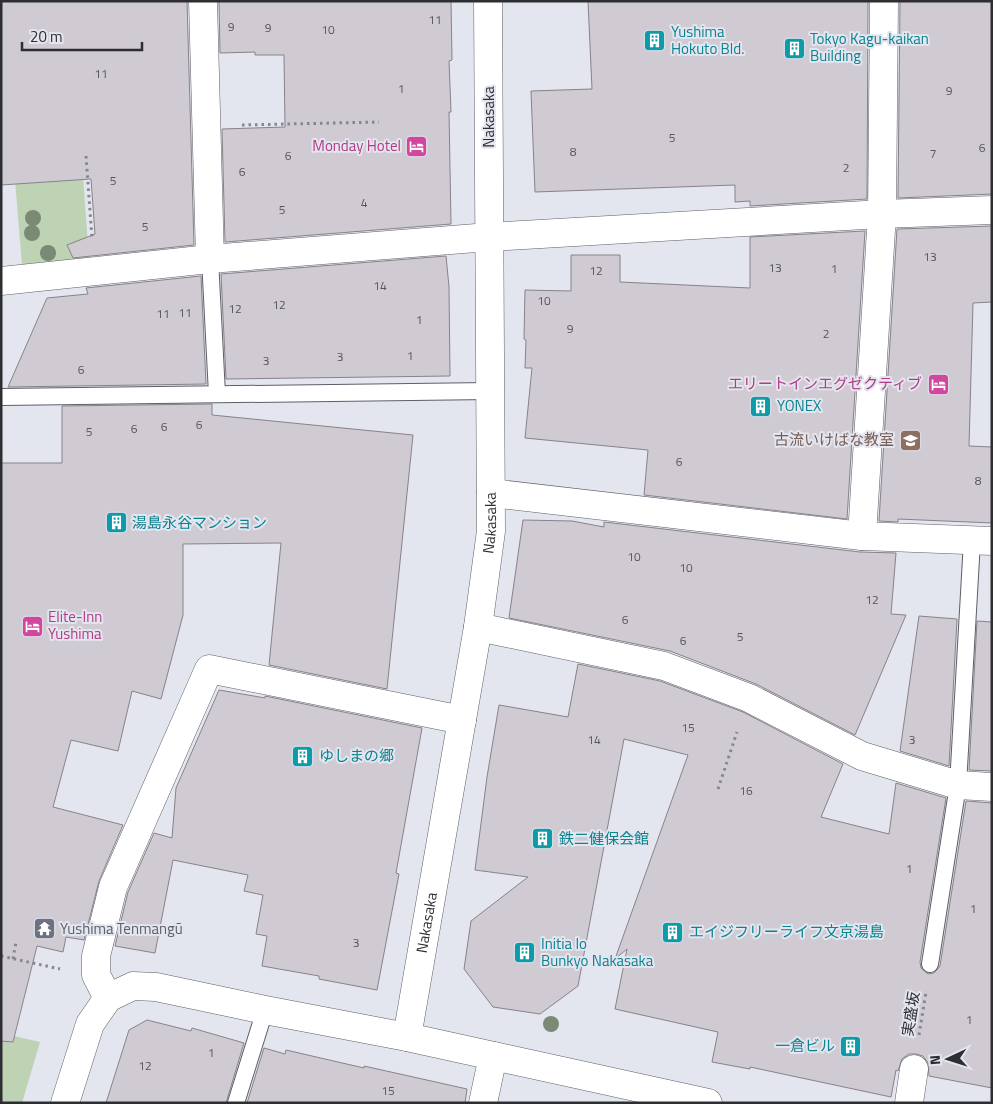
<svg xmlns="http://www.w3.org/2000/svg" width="993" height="1104" font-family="'Titillium Web','Noto Sans JP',sans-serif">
<rect width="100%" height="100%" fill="#e3e5ef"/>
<g fill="#bed2b4">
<polygon points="82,162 89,260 22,265 14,167"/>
<polygon points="1,1033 40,1042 22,1103 1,1103"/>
</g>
<g fill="#d0cad2" stroke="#88828a">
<polygon points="1,1 187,1 194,245 73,258 67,245 95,234 91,179 1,185"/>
<polygon points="219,1 451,1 452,60 449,61 451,112 449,112 451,224 225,242 222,129 285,127 284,55 255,55 255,52 220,53"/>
<polygon points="588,1 868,1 867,199 750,206 750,201 735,202 735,185 535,192 531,91 592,89"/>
<polygon points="900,1 992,1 992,194 898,198"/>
<polygon points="992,226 992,302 973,303 969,446 992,447 992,523 898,519 898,522 879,521 897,229"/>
<polygon points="865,231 847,519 644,495 648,450 525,438 532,368 525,368 526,340 524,339 525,290 571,291 571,255 620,255 620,282 750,288 750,237"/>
<polygon points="446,256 449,287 450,376 226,379 221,274"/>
<polygon points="201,276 206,384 8,387 47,298 88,294 86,288"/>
<polygon points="212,404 212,415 413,435 387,689 269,665 281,543 183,544 183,615 161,699 132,691 118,751 71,740 53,807 123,825 99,881 84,940 66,937 63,952 37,946 13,1042 1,1041 1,463 62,463 62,406"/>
<polygon points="523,520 572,521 604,527 604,522 860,552 896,553 891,614 906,615 855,735 756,684 670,651 509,618"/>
<polygon points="919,616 957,619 949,766 900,751"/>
<polygon points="977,621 992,622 992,771 969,770"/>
<polygon points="578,664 660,681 743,712 843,764 821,817 889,834 896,783 946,798 920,962 921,968 928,974 934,973 940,966 966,801 992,803 992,1088 929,1076 928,1063 923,1056 916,1054 909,1054 902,1059 898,1071 896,1070 891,1097 750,1067 750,1069 712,1062 718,1032 615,1009 627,949 615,959 688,755 624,739 578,986 540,1014 493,1007 464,969 471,921 528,877 475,870 487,777 499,705 568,717"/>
<polygon points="219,690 265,698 265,696 422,728 396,873 399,874 377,990 319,979 319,976 262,966 267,936 256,934 263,895 244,891 248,875 173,860 155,953 115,946 128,892 154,833 172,838 176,788"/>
<polygon points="147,1020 191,1031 192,1028 244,1043 226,1103 106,1103 129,1030"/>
<polygon points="264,1048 285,1054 286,1050 364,1068 364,1066 467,1089 465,1103 247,1103"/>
</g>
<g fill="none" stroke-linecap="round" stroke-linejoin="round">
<defs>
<g id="lane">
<polyline points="210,259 217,394"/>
<polyline points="1,397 490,391"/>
<polyline points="930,964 958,785 972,541"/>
<polyline points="236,1103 265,1010"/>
</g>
<g id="street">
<polyline points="203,1 210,259"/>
<polyline points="1,281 210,259 489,237 882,214 992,210"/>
<polyline points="491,493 862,536 992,541"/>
<polyline points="862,536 882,214 884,1"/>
<polyline points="478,627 664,666 749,698 862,756 958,785 992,787"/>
<polyline points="108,998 96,975 96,956 113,887 209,669 462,720"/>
<polyline points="483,1103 493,1056"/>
<polyline points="909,1103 914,1069"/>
</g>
<g id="secondary">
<path id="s1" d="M407 1037 478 627 491 531 488 1"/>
<polyline points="65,1103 90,1024 108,998 133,986 156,987 265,1010 407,1037 708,1103"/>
</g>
</defs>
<use href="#lane" stroke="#5d5f68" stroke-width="18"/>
<use href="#street" stroke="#5d5f68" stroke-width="29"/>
<use href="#secondary" stroke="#5d5f68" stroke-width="29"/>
<g stroke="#85878d" stroke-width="3" stroke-dasharray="2.5 4" stroke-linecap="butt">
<polyline points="242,125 379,122"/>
<polyline points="86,156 92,238"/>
<polyline points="718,789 737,732"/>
<polyline points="1,956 60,969"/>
<polyline points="13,959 16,942"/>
<polyline points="919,1035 926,992"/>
</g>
<use href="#lane" stroke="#fff" stroke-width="16"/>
<use href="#street" stroke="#fff" stroke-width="28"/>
<use href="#secondary" stroke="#fff" stroke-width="28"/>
</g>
<g fill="#7a8a75">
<circle cx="33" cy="218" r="8"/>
<circle cx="32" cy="233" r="8"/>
<circle cx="48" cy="253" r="8"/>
<circle cx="551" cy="1024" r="8"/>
</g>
<defs>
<symbol id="building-square" viewBox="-11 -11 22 22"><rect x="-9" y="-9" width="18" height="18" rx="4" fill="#0f9aa8" stroke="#e3e5ef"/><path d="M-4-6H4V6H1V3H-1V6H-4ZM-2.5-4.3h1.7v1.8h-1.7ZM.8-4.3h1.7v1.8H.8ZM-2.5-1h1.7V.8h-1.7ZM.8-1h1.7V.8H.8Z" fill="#fff"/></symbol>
<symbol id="hotel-square" viewBox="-11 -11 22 22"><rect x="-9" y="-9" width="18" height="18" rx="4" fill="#d1479c" stroke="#e3e5ef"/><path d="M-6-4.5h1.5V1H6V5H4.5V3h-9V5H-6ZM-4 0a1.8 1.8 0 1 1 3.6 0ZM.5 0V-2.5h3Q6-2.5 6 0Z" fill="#fff"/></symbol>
<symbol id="school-square" viewBox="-11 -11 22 22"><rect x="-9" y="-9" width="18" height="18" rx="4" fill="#8d6e63" stroke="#e3e5ef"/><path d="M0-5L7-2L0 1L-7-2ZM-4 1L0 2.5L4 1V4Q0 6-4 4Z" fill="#fff"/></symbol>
<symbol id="temple-square" viewBox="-11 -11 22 22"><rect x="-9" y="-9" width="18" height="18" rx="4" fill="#6b7280" stroke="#e3e5ef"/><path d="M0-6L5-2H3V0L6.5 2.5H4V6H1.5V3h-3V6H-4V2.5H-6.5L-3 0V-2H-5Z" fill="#fff"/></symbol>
</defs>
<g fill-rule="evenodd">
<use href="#building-square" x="642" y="28" width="25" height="25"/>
<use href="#building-square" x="782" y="36" width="25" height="25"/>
<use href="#hotel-square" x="404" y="134" width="25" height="25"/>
<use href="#hotel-square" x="926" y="372" width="25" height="25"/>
<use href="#building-square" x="748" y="394" width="25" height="25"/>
<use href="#school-square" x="898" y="428" width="25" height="25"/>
<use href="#building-square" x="104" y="510" width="25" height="25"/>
<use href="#hotel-square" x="20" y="614" width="25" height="25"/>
<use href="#building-square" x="290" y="744" width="25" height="25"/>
<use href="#building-square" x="530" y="826" width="25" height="25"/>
<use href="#temple-square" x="32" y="916" width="25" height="25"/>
<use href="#building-square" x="660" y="920" width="25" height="25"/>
<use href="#building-square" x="512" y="940" width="25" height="25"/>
<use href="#building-square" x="838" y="1034" width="25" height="25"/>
</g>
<g text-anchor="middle" stroke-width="4" stroke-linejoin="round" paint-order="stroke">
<g font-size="12" fill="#565559">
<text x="435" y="24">11</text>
<text x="231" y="31">9</text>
<text x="268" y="32">9</text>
<text x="328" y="34">10</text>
<text x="101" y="78">11</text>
<text x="401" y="93">1</text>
<text x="949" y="95">9</text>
<text x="672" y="142">5</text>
<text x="982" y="152">6</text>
<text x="573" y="156">8</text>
<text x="933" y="158">7</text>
<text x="288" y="160">6</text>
<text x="846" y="172">2</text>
<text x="242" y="176">6</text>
<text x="113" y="185">5</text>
<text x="364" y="207">4</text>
<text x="282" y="214">5</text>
<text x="145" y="231">5</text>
<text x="930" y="261">13</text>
<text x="775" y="272">13</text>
<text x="834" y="273">1</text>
<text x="596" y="275">12</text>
<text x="380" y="290">14</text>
<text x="544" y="305">10</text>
<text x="279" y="309">12</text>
<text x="235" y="313">12</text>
<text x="185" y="317">11</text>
<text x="163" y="318">11</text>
<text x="419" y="324">1</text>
<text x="570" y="333">9</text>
<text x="826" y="338">2</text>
<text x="410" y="360">1</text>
<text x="340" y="361">3</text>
<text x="266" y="365">3</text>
<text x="81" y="374">6</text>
<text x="199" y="429">6</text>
<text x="164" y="431">6</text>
<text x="134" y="433">6</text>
<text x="89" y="436">5</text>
<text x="679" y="466">6</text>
<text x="978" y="485">8</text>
<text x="634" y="561">10</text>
<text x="686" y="572">10</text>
<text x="872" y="604">12</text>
<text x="625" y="624">6</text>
<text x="740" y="641">5</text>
<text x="683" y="645">6</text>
<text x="688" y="732">15</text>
<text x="594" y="744">14</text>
<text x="912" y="744">3</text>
<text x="746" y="795">16</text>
<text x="909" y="873">1</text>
<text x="973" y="913">1</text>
<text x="356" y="947">3</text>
<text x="969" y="1024">1</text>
<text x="211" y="1057">1</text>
<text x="145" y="1070">12</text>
<text x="388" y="1095">15</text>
</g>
<g font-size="15" fill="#0d838f" stroke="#e3e5ef" text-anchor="start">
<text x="671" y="37">Yushima<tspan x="671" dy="17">Hokuto Bld.</tspan></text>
<text x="810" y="44">Tokyo Kagu-kaikan<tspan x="810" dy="17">Building</tspan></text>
<text x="777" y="411">YONEX</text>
<text x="132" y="528">湯島永谷マンション</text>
<text x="319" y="761">ゆしまの郷</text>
<text x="559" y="844">鉄二健保会館</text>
<text x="689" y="937">エイジフリーライフ文京湯島</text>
<text x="541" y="949">Initia Io<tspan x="541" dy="17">Bunkyo Nakasaka</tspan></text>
<text x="835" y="1051" text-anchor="end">一倉ビル</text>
</g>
<g font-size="15" fill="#2d2e31" stroke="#e3e5ef">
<text transform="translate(489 117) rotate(-90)" y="5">Nakasaka</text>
<text dy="5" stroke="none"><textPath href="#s1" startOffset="521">Nakasaka</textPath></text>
<text dy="5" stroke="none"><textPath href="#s1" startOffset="116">Nakasaka</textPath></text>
<text transform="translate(911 1014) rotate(-81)" y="5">実盛坂</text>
</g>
<g font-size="15" fill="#b23c85" stroke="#e3e5ef" text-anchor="end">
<text x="401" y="151">Monday Hotel</text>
<text x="922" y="389">エリートインエグゼクティブ</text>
<text x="48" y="622" text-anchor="start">Elite-Inn<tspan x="48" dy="17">Yushima</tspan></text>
</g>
<g font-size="15" fill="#785e54" stroke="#e3e5ef" text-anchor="end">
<text x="894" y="445">古流いけばな教室</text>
</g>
<g font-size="15" fill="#5b616d" stroke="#e3e5ef" text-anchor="start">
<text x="60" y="934">Yushima Tenmangū</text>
</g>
</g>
<rect width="993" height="1104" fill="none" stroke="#2d2e31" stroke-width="5"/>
<g transform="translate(948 1059) rotate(266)" stroke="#e3e5ef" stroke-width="4" paint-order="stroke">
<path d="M0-4L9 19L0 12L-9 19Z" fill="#2d2e31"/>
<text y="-8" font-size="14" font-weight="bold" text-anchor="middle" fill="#2d2e31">N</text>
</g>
<path d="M22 42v8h120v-8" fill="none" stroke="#2d2e31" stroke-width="2.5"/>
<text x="30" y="42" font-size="15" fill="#2d2e31" stroke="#e3e5ef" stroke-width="4" paint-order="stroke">20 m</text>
</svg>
